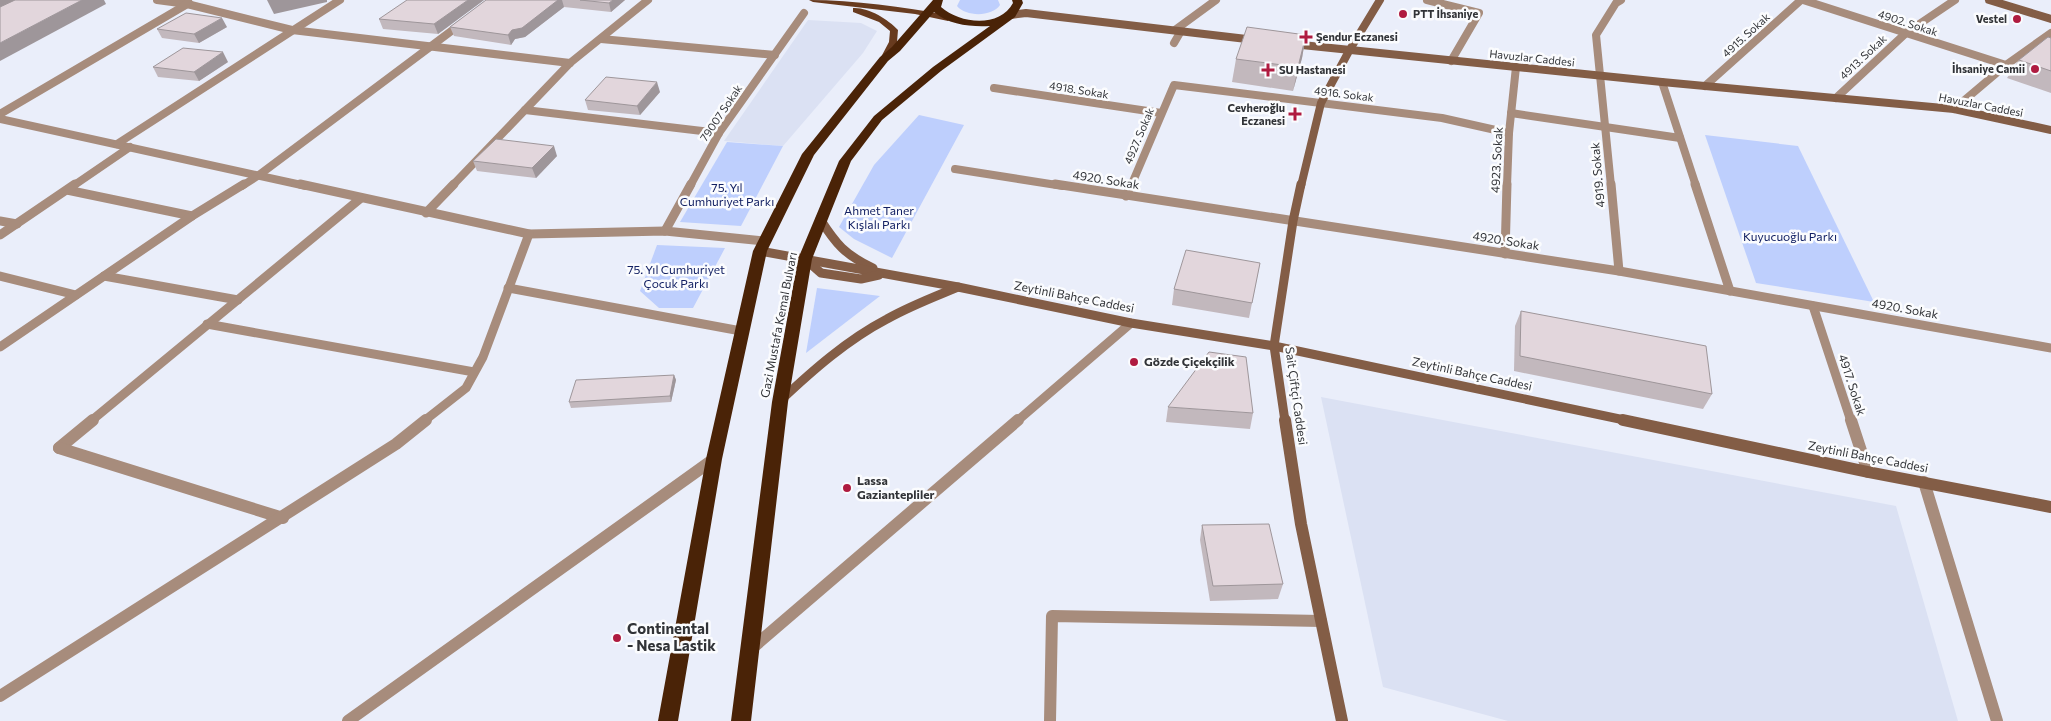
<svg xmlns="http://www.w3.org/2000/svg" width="2051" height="721" font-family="Commissioner,sans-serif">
<rect width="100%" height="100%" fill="#eaeefa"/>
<g fill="#dbe1f3">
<polygon points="808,20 861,23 877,31 863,53 783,146 724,141"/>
<polygon points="1321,397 1896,506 1958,721 1508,721 1383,687"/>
</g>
<g fill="#becffd">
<path d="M960 0H998L1000 5C992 17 966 17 957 6Z"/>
<polygon points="919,115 964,125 892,258 854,239 839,227 874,165"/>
<polygon points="1705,135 1798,146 1874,302 1756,283"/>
<polygon points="727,142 783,146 741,226 680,222"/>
<polygon points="657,245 725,248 693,308 659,308 640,291"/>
<polygon points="817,288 880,296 806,353"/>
</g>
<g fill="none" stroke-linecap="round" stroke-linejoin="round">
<polyline stroke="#a78c7c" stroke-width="8" points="1174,43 1181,31"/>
<g stroke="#a78c7c" stroke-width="8">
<polyline points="157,0 187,4 292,30 570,63"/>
<polyline points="1427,0 1479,13 1451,61"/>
<polyline points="1803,0 2006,65"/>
<polyline points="1175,30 1216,0"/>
<polyline points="601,39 775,55"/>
<polyline points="1662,82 1696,186"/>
<polyline points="1705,86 1801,0"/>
<polyline points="994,88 1161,113"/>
<polyline points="1836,98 1906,33 1955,0"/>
<polyline points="1954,109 2006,65 2051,33"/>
<polyline points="525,110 719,133"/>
<polyline points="1511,113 1680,138"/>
<polyline points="0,114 189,3"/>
<polyline points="0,119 306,186"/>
<polyline points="117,144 340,0"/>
<polyline points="955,169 1063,186"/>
<polyline points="73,186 130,147"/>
<polyline points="242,186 259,175 462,23"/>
<polyline points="452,186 570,63 648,0"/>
<polyline points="690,186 719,133 804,13"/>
<polyline points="1131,186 1174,85 1442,118 1509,133"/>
<polyline points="1507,186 1509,133 1516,67"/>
<polyline points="1611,186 1596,35 1616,3 1621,0"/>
</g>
<g stroke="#a78c7c" stroke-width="9">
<polyline points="300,184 529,234 665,231 764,241"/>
<polyline points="1055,184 1619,271 2051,348"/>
<polyline points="1611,184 1619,271"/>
<polyline points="1695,184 1730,291"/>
<polyline points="67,190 192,216"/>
<polyline points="1126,196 1131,184"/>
<polyline points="426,213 454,184"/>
<polyline points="0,221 17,224"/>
<polyline points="665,231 691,184"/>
<polyline points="0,235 75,184"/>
<polyline points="1505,254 1507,184"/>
<polyline points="0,276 76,295"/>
<polyline points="104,276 238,300"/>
<polyline points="508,288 741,331"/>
<polyline points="1813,306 1851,421"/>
<polyline points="207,324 474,372"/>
<polyline points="0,347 192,216 244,184"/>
<polyline points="91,421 361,198"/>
<polyline points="424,421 466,388 483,357 529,234"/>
<polyline points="1017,421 1131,323"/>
</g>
<g stroke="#a78c7c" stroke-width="12">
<polyline points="1851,420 1868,472"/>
<polyline points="59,448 93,420"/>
<polyline points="59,448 283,518"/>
<polyline points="1924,482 1997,721"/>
<polyline points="750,650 1018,420"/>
<polyline points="0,696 396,444 426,420"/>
<polyline points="348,721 714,459"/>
<polyline points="1050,721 1052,616 1321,621"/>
</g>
<g stroke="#835d46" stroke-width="8">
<polyline points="1989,0 2051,19"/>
<polyline points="1011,15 1026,13 1255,40"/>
<polyline points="1292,44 1662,82 1954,109 2051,130"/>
<polyline points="1301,186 1321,103 1349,51 1380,0"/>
</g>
<g stroke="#835d46" stroke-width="9">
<path d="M820 219C836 244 845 255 873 268"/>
<polyline points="760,251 958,287 1131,323 1274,346 1629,421"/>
<polyline points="805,259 821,273 861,279 879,275"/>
<path d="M780 401C813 370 847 340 887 319 910 306 934 297 958 287"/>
<polyline points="1285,421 1274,346 1293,221 1301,184"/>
</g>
<g stroke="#835d46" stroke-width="12">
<polyline points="1285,420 1301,524 1342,721"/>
<polyline points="1623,420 1868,472 2051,507"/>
</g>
<g fill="#683b1f" fill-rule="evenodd">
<path d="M809 0C855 0 902 7 948 15L952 18 948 21 915 14 813 2Z"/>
<path d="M853 8C868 7 888 19 898 30L897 42 887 61H881L880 59 889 42 890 31 879 22 853 12Z"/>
</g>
<path fill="#4a2307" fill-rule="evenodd" d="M933 0H943L941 7C960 24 1000 28 1013 3L1012 0H1022L1023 3 1015 17 941 71 882 120 851 161 812 259 788 402 751 721H731L772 402 798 259 839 161 874 116 933 67 990 26C971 27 949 25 934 12L900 51 888 61 814 155 767 251 722 459 678 721H658L706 459 753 251 802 154 880 57 892 47Z"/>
</g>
<g fill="#c2b8bd">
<polygon points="484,0 438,34 383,29 379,19"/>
<polygon points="486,0 625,0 611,12 564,7 525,37 515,39 511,45 454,36 450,27"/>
<polygon points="227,27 199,43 162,38 157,29"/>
<polygon points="1306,35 1302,58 1293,91 1232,82 1236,59"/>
<polygon points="2051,38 2051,93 2007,78 2019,60"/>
<polygon points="228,62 199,81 158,77 153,67"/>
<polygon points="660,92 640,115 588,110 585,100"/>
<polygon points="557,156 536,178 477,171 473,161"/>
<polygon points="1260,263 1249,318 1172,305 1174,289"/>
<polygon points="1521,311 1712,394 1703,409 1514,371 1515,326"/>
<polygon points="674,375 676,380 671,402 571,408 569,402"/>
<polygon points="1168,407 1253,413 1250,429 1166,422"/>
<polygon points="1202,525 1283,584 1278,599 1210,601 1200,540"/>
</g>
<g fill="#9e969a">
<polygon points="0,0 17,0 0,12"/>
<polygon points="82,0 104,0 106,4 0,61 0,43"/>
<polygon points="267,0 327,0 327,2 274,14"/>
<polygon points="468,0 484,0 438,34 434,24"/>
<polygon points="558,0 562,0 564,7 525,37 515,39 511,45 508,35 512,30"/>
<polygon points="613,0 625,0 611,12 609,3"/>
<polygon points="222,18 227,27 199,43 194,34"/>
<polygon points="1306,35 1302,58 1293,91 1298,67"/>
<polygon points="223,52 228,62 199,81 194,72"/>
<polygon points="657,82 660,92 640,115 637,106"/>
<polygon points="554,146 557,156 536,178 532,168"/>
<polygon points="674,375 676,380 671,402 670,396"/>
</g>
<g fill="#e2d6dc" stroke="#9e969a">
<polygon points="15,0 82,0 0,43 0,7"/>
<polygon points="407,0 468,0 434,24 379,19"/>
<polygon points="486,0 558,0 522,28 512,30 508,35 450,27"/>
<polygon points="580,0 613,0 609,3"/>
<polygon points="186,13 222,18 194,34 157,29"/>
<polygon points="1247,27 1306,35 1298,67 1236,59"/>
<polygon points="2048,37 2051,38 2051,71 2019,60"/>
<polygon points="183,48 223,52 194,72 153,67"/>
<polygon points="606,77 657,82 637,106 585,100"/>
<polygon points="496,139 554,146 532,168 473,161"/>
<polygon points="1186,250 1260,263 1252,303 1174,289"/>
<polygon points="1521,311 1706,346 1712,394 1520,356"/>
<polygon points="1209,352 1246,357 1253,413 1168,407"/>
<polygon points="674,375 670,396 569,402 576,380"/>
<polygon points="1269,524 1283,584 1213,586 1202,525"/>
</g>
<g fill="#af1b40" stroke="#fbfcfe" stroke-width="2">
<circle cx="1403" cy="14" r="5"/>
<circle cx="2017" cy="19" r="5"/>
<path d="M1303.5 29.5h5v5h5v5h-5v5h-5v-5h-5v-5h5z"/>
<circle cx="2035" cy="69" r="5"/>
<path d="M1265.5 62.5h5v5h5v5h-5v5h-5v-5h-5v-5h5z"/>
<path d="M1292.5 106.5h5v5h5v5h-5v5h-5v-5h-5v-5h5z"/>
<circle cx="1134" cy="362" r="5"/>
<circle cx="847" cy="488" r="5"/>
<circle cx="617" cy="638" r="5"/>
</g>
<g text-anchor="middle" stroke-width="5" stroke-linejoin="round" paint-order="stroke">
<g font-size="11" font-weight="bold" fill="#313337" stroke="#fbfcfe" text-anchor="start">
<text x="1413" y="18">PTT İhsaniye</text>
<text x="2007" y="23" text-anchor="end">Vestel</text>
<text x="1316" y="41">Şendur Eczanesi</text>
<text x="2025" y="73" text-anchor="end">İhsaniye Camii</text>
<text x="1279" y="74">SU Hastanesi</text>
<text x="1285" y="112" text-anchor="end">Cevheroğlu<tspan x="1285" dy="13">Eczanesi</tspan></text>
</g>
<g font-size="11" fill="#313337" stroke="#fbfcfe">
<text transform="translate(1908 23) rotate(18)" y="4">4902. Sokak</text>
<text transform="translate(1746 35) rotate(-42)" y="4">4915. Sokak</text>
<text transform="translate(1863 57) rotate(-43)" y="4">4913. Sokak</text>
<text transform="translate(1532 58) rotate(6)" y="4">Havuzlar Caddesi</text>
<text transform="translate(1079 90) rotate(9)" y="4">4918. Sokak</text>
<text transform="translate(1344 94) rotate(7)" y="4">4916. Sokak</text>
<text transform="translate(1981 105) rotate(11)" y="4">Havuzlar Caddesi</text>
<text transform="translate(721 113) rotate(-56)" y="4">79007 Sokak</text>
<text transform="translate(1139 136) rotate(-67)" y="4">4927. Sokak</text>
</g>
<g font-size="12" fill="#313337" stroke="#fbfcfe">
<text transform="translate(1497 160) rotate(-87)" y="4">4923. Sokak</text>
<text transform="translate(1598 175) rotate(-95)" y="4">4919. Sokak</text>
<text transform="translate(1106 180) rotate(9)" y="4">4920. Sokak</text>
<text transform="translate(1506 241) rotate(9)" y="4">4920. Sokak</text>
<text transform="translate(1074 297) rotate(11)" y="4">Zeytinli Bahçe Caddesi</text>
<text transform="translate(1905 309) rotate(10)" y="4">4920. Sokak</text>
<text transform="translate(779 325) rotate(-79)" y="4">Gazi Mustafa Kemal Bulvarı</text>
<text transform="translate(1472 374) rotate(12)" y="4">Zeytinli Bahçe Caddesi</text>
<text transform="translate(1852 385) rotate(72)" y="4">4917. Sokak</text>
<text transform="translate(1296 396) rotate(82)" y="4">Sait Çiftçi Caddesi</text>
<text transform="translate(1868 457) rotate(11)" y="4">Zeytinli Bahçe Caddesi</text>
</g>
<g font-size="12" fill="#122063" stroke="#fbfcfe">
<text x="727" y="192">75. Yıl<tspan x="727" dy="14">Cumhuriyet Parkı</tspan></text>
<text x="879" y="215">Ahmet Taner<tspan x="879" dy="14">Kışlalı Parkı</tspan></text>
<text x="1790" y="241">Kuyucuoğlu Parkı</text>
<text x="676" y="274">75. Yıl Cumhuriyet<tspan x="676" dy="14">Çocuk Parkı</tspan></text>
</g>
<g font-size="12" font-weight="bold" fill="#313337" stroke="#fbfcfe" text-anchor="start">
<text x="1144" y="366">Gözde Çiçekçilik</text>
<text x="857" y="485">Lassa<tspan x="857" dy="14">Gaziantepliler</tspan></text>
</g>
<g font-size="15" font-weight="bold" fill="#313337" stroke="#fbfcfe" text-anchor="start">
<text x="627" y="634">Continental<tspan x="627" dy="17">- Nesa Lastik</tspan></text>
</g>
</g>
</svg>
